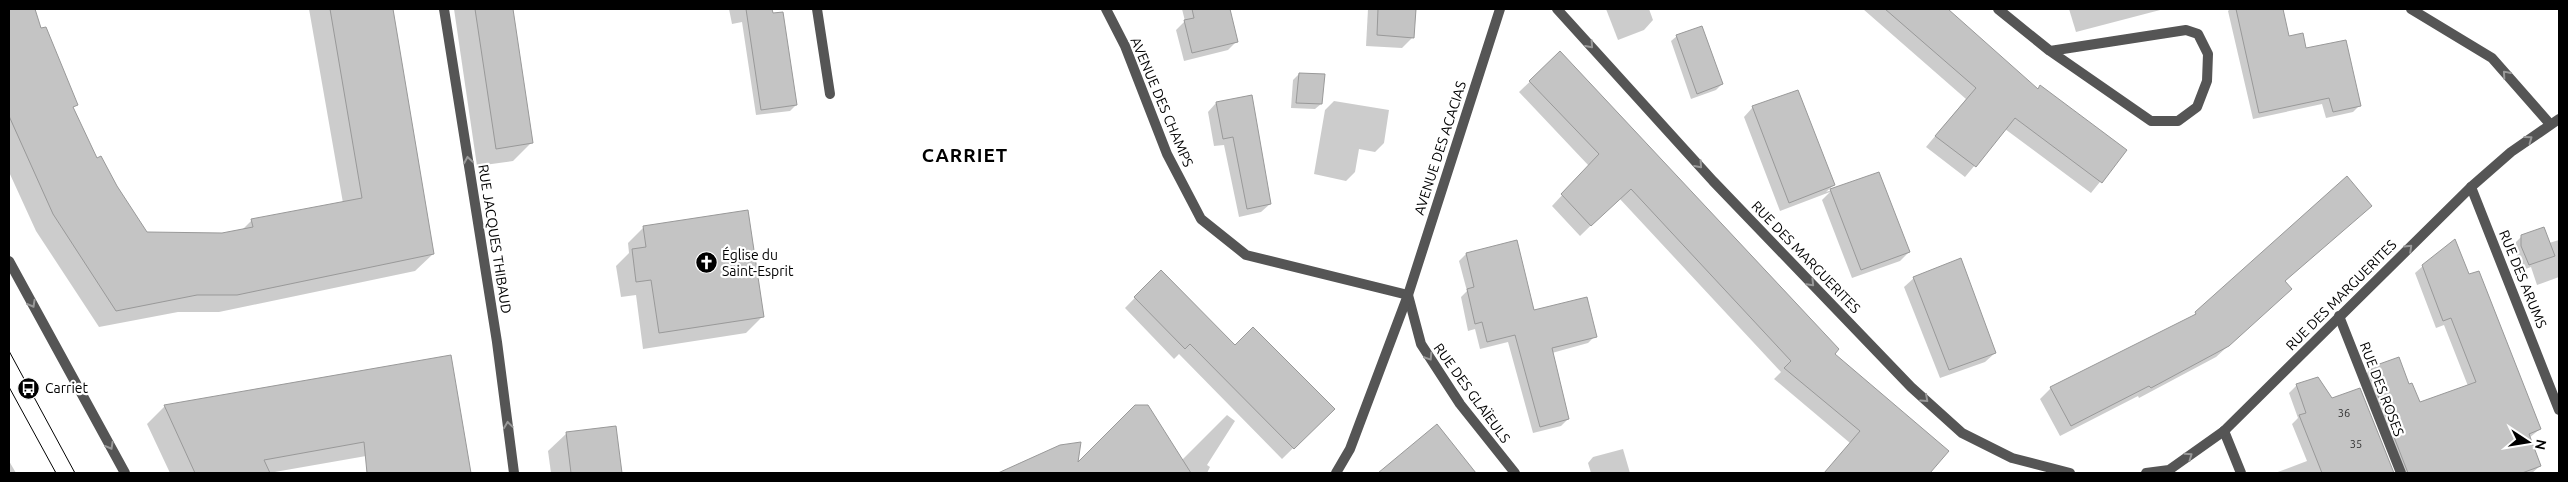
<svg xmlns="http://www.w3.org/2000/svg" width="2568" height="482" font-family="Ubuntu,sans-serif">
<rect width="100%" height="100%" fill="#fff"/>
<g fill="#0003">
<polygon points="15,9 34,9 40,29 76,104 72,108 96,160 147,234 222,235 241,231 252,220 343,203 309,9 392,9 433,254 415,271 219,312 178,312 99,327 36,231 9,172 9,10"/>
<polygon points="454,9 512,9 531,143 513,161 477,166"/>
<polygon points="729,9 771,9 796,105 790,111 756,115 742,22 732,24"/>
<polygon points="1182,9 1228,9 1236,42 1228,50 1184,61 1176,30 1185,21"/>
<polygon points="1368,9 1415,9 1413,37 1402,48 1366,46"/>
<polygon points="1606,9 1649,9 1653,20 1644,30 1618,40"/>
<polygon points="1863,9 1946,9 2037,90 2125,151 2091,193 2005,129 1965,177 1926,147 1966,99"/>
<polygon points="2069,9 2164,9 2076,32"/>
<polygon points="2230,9 2282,9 2288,38 2305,50 2360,105 2353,112 2326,118 2322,104 2253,119 2228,11"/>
<polygon points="1677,36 1722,84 1716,90 1691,99 1671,41"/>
<polygon points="1560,53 1833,354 1947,451 1929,473 1855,473 1837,458 1850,443 1774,379 1781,372 1619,198 1580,236 1552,206 1589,166 1519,92"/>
<polygon points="1299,74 1321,104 1315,109 1291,108 1293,80"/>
<polygon points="1334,101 1389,110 1384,143 1375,152 1359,149 1355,172 1346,181 1314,174 1325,110"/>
<polygon points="1216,103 1270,204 1261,212 1239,217 1224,145 1214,146 1208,112"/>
<polygon points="1753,107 1834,185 1826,192 1878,173 1909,252 1900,261 1852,278 1822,200 1830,192 1780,211 1744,117"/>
<polygon points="644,227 762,317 746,333 643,349 636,295 621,297 616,266 629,253 628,243"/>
<polygon points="2522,236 2549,243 2559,240 2559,277 2537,285 2531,267 2523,270 2516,253 2516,242"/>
<polygon points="1466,254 1533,312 1595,336 1588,343 1552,353 1568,419 1561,426 1533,433 1508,342 1480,349 1475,329 1468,331 1461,297 1467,291 1459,261"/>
<polygon points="2423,266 2468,276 2540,429 2529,438 2540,466 2532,473 2399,473 2364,376 2372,368 2409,385 2419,403 2468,386 2444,325 2436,328 2415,273"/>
<polygon points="1161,271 1235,347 1333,409 1282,459 1179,354 1174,359 1125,308"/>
<polygon points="1914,278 1995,353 1985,362 1940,378 1904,287"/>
<polygon points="2279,300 2216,357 2139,398 2138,396 2060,436 2040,399 2051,388 2191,318 2196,313"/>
<polygon points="450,357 470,473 392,473 389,452 269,473 170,473 147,424 165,406"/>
<polygon points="2318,379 2331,399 2359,389 2392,473 2275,473 2307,461 2292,424 2298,418 2289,393 2296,386"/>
<polygon points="1227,415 1235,421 1207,465 1210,467 1207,473 1022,473 1041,455 1076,466 1182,460"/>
<polygon points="1437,426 1475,473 1381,473 1387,467"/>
<polygon points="615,428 620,473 551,473 548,451 567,433"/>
<polygon points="1623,449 1630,473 1591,473 1588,463 1593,457"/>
<polygon points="9,461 16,473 9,473"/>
</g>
<g fill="#c4c4c4" stroke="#999">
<polygon points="9,9 35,9 41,28 46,27 78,105 73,107 97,158 101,156 117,186 147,232 222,233 253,227 251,219 362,198 330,9 393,9 434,254 237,295 197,295 116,311 53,214 9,116"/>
<polygon points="475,9 513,9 533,143 496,149"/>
<polygon points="746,9 772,9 773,13 783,12 797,105 761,110"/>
<polygon points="1192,9 1230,9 1238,42 1192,53 1184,20 1194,18"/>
<polygon points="1378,9 1416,9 1414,38 1377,35"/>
<polygon points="1885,9 1948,9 2038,89 2040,85 2127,150 2102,183 2015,118 1976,167 1935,136 1976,88"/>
<polygon points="2236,9 2283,9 2289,36 2303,33 2306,48 2346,40 2361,106 2333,112 2329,98 2259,113"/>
<polygon points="1702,26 1723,84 1697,94 1676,35"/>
<polygon points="1560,51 1839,349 1835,354 1949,451 1930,473 1824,473 1860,431 1784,368 1791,361 1631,189 1591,226 1561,194 1599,154 1529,81"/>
<polygon points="1299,73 1325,74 1322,104 1296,103"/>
<polygon points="1798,90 1835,185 1789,203 1752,106"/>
<polygon points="1252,95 1271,204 1247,209 1233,137 1223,139 1216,102"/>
<polygon points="1879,172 1910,252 1861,270 1830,189"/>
<polygon points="2347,176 2372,206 2285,281 2292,289 2229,346 2151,388 2149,386 2071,426 2050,387 2196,314 2195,312"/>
<polygon points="748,210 764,317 659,333 651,280 636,282 632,249 646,247 643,226"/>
<polygon points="2544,227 2555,256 2529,265 2521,246 2521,235"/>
<polygon points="2455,239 2469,274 2479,271 2541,429 2529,434 2541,466 2522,473 2408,473 2373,383 2376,382 2371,367 2399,357 2409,384 2412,383 2420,402 2476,382 2451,318 2443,321 2422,265"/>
<polygon points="1517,240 1534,310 1587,297 1597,337 1552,348 1569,419 1540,427 1515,335 1487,342 1482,322 1475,324 1467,289 1474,287 1466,253"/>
<polygon points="1961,258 1996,353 1949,370 1913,277"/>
<polygon points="1161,270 1235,345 1253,327 1335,409 1294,449 1190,344 1185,349 1134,297"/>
<polygon points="451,355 471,473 367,473 364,442 264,460 270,473 195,473 164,405"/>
<polygon points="2318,377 2332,398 2360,388 2394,473 2322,473 2299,415 2306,413 2296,384"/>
<polygon points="1135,405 1148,405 1191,473 998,473 1060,445 1081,442 1078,462"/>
<polygon points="1437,424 1476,473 1378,473"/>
<polygon points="616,426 622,473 571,473 566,432"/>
</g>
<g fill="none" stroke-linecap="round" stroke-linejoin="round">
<g stroke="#555" stroke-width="10">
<polyline points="444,9 497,342 514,473"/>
<polyline points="817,9 830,94"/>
<polyline points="1106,9 1125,46 1167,154 1201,219 1246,255 1408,295"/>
<polyline points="1557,9 1713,181 1911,387 1962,433 2012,458 2070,473"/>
<polyline points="1998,9 2050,51 2151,121 2178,121 2197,107 2207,81 2208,54 2198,34 2186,30 2050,51"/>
<polyline points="2411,9 2492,58 2550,124"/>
<polyline points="2471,187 2559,410"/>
<polyline points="9,261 125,473"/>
<polyline points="1408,295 1421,344 1460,404 1515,473"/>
<polyline points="2339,316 2401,473"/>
<polyline points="2224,431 2241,473"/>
<polyline points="1336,473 1350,449 1408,295 1500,9"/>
<polyline points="2146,473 2169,470 2224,431 2471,187 2511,152 2559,119"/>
</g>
<g stroke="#000" stroke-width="1">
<polyline points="9,351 75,473"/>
<polyline points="9,387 56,473"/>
</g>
</g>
<defs><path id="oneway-chevron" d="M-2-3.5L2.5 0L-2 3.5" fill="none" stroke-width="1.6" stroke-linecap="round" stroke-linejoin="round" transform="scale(1.25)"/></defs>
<g stroke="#999">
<use href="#oneway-chevron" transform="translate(1590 45) rotate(48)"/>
<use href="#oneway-chevron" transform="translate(2506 74) rotate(-131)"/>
<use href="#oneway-chevron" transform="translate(2529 139) rotate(-36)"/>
<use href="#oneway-chevron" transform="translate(468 160) rotate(-99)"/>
<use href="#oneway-chevron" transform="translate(1699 165) rotate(48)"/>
<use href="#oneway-chevron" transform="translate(2409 248) rotate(-44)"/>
<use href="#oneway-chevron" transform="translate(1811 283) rotate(46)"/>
<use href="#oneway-chevron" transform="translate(32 304) rotate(61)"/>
<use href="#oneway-chevron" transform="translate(1429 357) rotate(57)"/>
<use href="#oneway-chevron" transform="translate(1925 399) rotate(42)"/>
<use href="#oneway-chevron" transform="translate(508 425) rotate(-98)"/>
<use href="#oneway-chevron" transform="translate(110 446) rotate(61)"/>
<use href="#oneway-chevron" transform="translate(2189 456) rotate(-35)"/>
</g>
<defs>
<symbol id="church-disc" viewBox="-11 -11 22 22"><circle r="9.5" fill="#000" stroke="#fff"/><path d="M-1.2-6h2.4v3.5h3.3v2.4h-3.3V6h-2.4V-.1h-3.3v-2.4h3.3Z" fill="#fff"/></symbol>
<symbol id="bus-disc" viewBox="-11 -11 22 22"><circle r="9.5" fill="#000" stroke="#fff"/><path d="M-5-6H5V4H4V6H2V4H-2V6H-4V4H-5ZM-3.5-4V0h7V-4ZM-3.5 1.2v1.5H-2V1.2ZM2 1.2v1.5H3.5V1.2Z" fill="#fff"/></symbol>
</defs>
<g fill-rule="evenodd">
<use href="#church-disc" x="694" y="250" width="25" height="25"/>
<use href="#bus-disc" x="16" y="376" width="25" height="25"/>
</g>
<g text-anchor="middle" stroke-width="4.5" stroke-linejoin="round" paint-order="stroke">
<g font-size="11" fill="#313131">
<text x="2344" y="417">36</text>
<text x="2356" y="448">35</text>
</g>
<g font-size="14" fill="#000" stroke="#fff">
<text transform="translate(1162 102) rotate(67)" y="5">AVENUE DES CHAMPS</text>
<text transform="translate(1440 148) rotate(-72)" y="5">AVENUE DES ACACIAS</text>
<text transform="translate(495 239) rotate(81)" y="5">RUE JACQUES THIBAUD</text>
<text transform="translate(1806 257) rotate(46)" y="5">RUE DES MARGUERITES</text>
<text transform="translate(2523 279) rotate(68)" y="5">RUE DES ARUMS</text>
<text transform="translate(2341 295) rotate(-45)" y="5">RUE DES MARGUERITES</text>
<text transform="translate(2382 389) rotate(69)" y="5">RUE DES ROSES</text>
<text transform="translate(1472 393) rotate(54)" y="5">RUE DES GLAÏEULS</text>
</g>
<g font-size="14" fill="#000" stroke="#fff" text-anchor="start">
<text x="722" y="260">Église du<tspan x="722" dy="16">Saint-Esprit</tspan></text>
<text x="45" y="393">Carriet</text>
</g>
<g font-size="19" font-weight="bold" letter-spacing="1" fill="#000" stroke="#fff">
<text x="965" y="162">CARRIET</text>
</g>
</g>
<rect width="2568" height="482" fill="none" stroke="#000000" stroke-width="20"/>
<g transform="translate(2528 442) rotate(102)" stroke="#ffffff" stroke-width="4" paint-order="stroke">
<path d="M0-4L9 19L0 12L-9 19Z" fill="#000000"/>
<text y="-8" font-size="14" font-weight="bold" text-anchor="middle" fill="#000000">N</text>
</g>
</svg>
